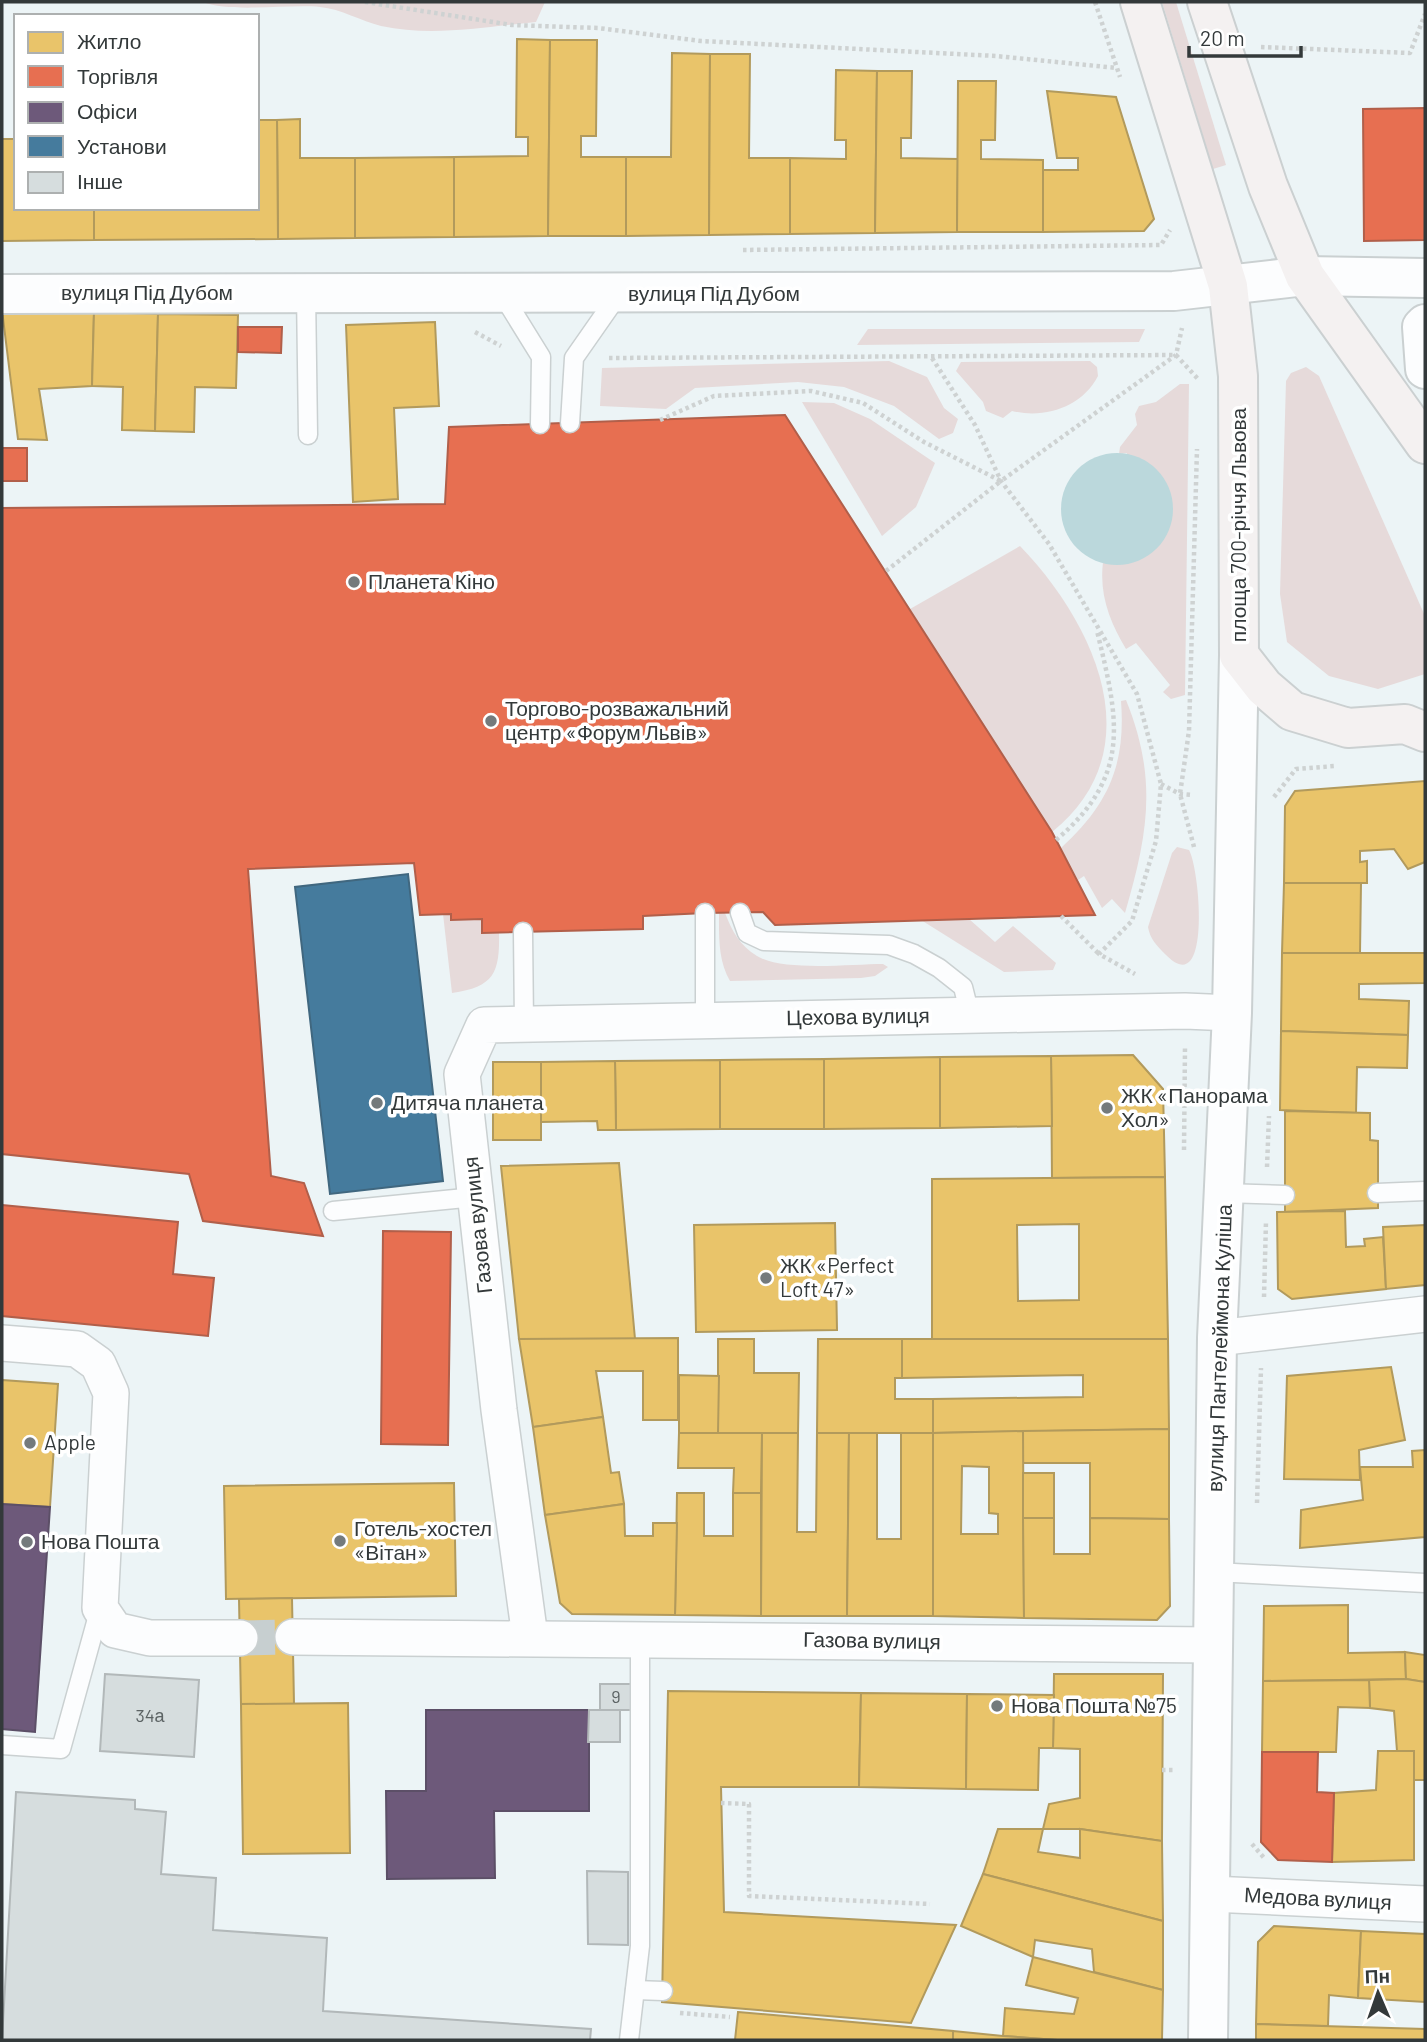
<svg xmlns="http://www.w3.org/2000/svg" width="1427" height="2042" font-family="Barlow,sans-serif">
<rect width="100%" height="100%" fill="#ecf4f6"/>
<g fill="#e6dada">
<path d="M203 2H545L536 22C485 27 432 37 381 26 361 21 341 9 320 7 287 4 230 13 203 2Z"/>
<polygon points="1162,2 1176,2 1226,165 1213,169"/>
<polygon points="868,329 1145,329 1139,342 857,345"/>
<polygon points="889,361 927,377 944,408 958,419 953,433 939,439 894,406 844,387 798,382 695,388 666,409 600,406 602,368"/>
<path d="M1090 361 1097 367 1098 376C1082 407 1045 419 1012 411L1003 418 986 411 983 402 956 371 961 362Z"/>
<polygon points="1306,367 1319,376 1425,616 1425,674 1378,689 1329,676 1287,642 1280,594 1286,381 1291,373"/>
<path d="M1180 384H1189L1185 695 1171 699 1163 692 1170 685 1136 643 1126 649C1110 622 1099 595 1103 562L1108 564 1127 453 1119 454 1120 447 1137 425 1135 414 1139 406 1156 402Z"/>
<polygon points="802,402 834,403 870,419 935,463 916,507 882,536"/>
<path d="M1020 546C1095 624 1154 750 1052 832L910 609Z"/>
<path d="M1126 700C1158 779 1148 834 1125 913L1112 899 1102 908 1084 876 1078 880 1061 848C1108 805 1126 765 1121 701Z"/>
<path d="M1177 847 1189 850C1200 869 1212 1003 1165 954 1157 946 1150 939 1148 927L1172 853Z"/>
<path d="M725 913C732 931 740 946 757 956 783 972 851 964 883 964L888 967 875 976 861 978 730 981C718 960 719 937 719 913Z"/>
<path d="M443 914H451V920L482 919 499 932C500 973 494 987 452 993Z"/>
<polygon points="969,919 995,942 1013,926 1056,963 1053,970 1004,972 921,920"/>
</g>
<circle fill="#bbd8dc" cx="1117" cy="509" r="56"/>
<g fill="#e9c46a" stroke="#b29a5c" stroke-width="2" fill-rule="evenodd">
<polygon points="517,39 550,40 548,236 454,237 454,157 528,156 528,137 516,137"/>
<polygon points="550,40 597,40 596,136 581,136 581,157 626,157 626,236 548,236"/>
<polygon points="672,53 710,54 709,235 626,236 626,157 671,157"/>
<polygon points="710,54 750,54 749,158 790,158 790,234 709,235"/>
<polygon points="836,70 877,71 875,233 790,234 790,158 846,159 846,140 835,140"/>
<polygon points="877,71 912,71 911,138 901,138 901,158 958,159 957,232 875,233"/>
<polygon points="958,81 996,81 995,140 981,140 981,159 1043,160 1043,232 957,232"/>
<polygon points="1047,91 1116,97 1154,219 1144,231 1043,232 1043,170 1078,170 1078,158 1057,158"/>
<polygon points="300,119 300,158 355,158 355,238 278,239 277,120"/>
<polygon points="257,120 277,120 278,239 94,240 94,208 257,208"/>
<polygon points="2,139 16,139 16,208 94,208 94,240 2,241"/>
<polygon points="454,157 454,237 355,238 355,158"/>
<polygon points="2,310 94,312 92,386 39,389 47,440 18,439"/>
<polygon points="94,312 158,314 155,431 122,430 123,387 92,386"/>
<polygon points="158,314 238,315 236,388 195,387 194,432 155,431"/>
<polygon points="435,322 439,406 394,408 398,499 353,502 346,325"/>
<polygon points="1425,781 1425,862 1408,869 1394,849 1360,851 1360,862 1367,861 1367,883 1284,883 1285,806 1295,791"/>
<polygon points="1284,883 1361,883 1360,953 1282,953"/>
<polygon points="1282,953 1425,953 1425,983 1359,984 1359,999 1409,1001 1408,1035 1281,1031"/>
<polygon points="1281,1031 1408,1035 1407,1068 1357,1067 1356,1113 1280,1110"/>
<polygon points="1133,1055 1163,1089 1165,1177 1052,1178 1051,1056"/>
<polygon points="1051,1056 1052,1126 940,1128 940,1057"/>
<polygon points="940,1057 940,1128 824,1129 824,1059"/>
<polygon points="824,1059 824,1129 720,1129 720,1060"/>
<polygon points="720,1060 720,1129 616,1130 615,1061"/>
<polygon points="615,1061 616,1130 598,1130 597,1121 541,1122 541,1062"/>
<rect x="493" y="1062" width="48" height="78"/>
<polygon points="1285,1111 1370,1113 1370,1140 1378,1141 1378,1208 1285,1212"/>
<polygon points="619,1163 635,1339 519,1339 501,1166"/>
<path d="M1165 1177 1168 1339H932V1179ZM1079 1224V1300L1018 1301 1017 1225Z"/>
<polygon points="1345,1211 1346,1247 1365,1246 1364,1239 1383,1237 1386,1289 1292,1299 1278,1289 1277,1212"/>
<polygon points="835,1223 837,1330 696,1332 694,1225"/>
<polygon points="1425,1225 1425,1285 1386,1289 1383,1227"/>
<polygon points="678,1338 678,1420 643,1420 643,1371 596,1371 603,1417 533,1427 519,1339"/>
<polygon points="718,1339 754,1339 754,1373 799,1373 798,1433 718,1433"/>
<polygon points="818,1339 902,1339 902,1378 895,1378 895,1399 933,1399 933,1433 817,1433"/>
<polygon points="902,1339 1168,1339 1169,1429 933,1433 933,1399 1083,1397 1083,1375 902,1378"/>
<polygon points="1391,1367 1405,1440 1359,1450 1360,1480 1284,1479 1287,1376"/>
<polygon points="679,1375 719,1376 718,1433 679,1433"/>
<polygon points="2,1380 58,1384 50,1507 2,1504"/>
<polygon points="603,1417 611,1473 619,1472 624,1504 545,1515 533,1427"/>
<polygon points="1169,1429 1169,1519 1090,1518 1090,1463 1023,1463 1023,1431"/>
<path d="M1023 1431 1024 1618 933 1616V1433ZM962 1466 989 1467V1513L998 1514V1534H961Z"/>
<polygon points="679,1433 762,1433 761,1493 733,1493 734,1468 678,1468"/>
<polygon points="762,1433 798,1433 797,1532 816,1532 817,1433 849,1433 847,1616 761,1616"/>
<polygon points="849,1433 877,1433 877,1539 901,1539 901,1433 933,1433 933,1616 847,1616"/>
<polygon points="1425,1450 1425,1537 1300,1548 1301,1510 1363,1500 1360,1467 1413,1467 1412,1451"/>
<rect x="1023" y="1473" width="31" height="45"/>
<polygon points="454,1483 456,1596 226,1599 224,1486"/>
<polygon points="677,1493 704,1493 704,1536 733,1536 733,1493 761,1493 761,1616 675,1615"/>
<polygon points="624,1504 625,1536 653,1536 653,1523 677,1523 675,1615 572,1614 560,1603 545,1515"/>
<polygon points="1023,1518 1054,1518 1054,1554 1090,1554 1090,1518 1169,1519 1170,1606 1157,1620 1024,1618"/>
<polygon points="292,1598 294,1704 241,1704 239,1599"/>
<polygon points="1348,1605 1348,1653 1405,1652 1406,1679 1263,1681 1264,1606"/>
<polygon points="1405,1652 1425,1655 1425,1682 1406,1679"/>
<polygon points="1054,1674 1163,1674 1162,1841 1080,1829 1043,1829 1049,1804 1080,1798 1080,1749 1053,1748"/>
<polygon points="1406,1679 1425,1682 1425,1780 1414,1780 1414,1751 1397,1751 1394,1711 1370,1708 1369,1680"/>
<polygon points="1369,1680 1370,1708 1338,1707 1336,1752 1262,1752 1263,1681"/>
<polygon points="668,1691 861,1693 859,1787 721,1787 724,1912 956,1925 911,2023 662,2002"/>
<polygon points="861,1693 967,1694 966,1789 859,1787"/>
<polygon points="967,1694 1054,1695 1053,1748 1039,1748 1038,1790 966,1789"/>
<polygon points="348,1703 350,1853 243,1854 241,1704"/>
<polygon points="1378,1751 1414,1751 1414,1860 1332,1862 1334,1793 1376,1790"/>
<polygon points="998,1829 1043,1829 1038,1852 1080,1858 1080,1829 1162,1841 1163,1921 983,1874"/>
<polygon points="983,1874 1163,1921 1163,1990 1094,1972 1092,1949 1035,1940 1033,1957 961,1926"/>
<polygon points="1274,1926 1361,1931 1358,1998 1329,1995 1328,2026 1256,2024 1258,1942"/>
<polygon points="1361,1931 1425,1934 1425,2002 1358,1998"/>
<polygon points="1033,1957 1163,1990 1162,2040 1057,2040 1003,2036 1005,2008 1074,2014 1078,1998 1026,1985"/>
<polygon points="738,2012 953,2031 953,2040 735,2040"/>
<polygon points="1256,2024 1425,2029 1425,2040 1256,2040"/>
<polygon points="953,2031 1003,2036 1057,2040 953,2040"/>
</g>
<g fill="#e76f51" stroke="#b15f4a" stroke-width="2">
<polygon points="1425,108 1425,240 1364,241 1363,109"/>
<polygon points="238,327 282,327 281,353 238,352"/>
<polygon points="785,415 1052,832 1095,915 775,925 763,912 705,913 643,916 643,929 482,933 482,919 451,920 451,914 420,915 414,863 248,869 271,1176 304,1183 323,1236 203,1221 189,1174 2,1154 2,508 445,504 449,427"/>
<rect x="2" y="448" width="25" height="33"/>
<polygon points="2,1205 178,1222 173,1274 214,1278 208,1336 2,1316"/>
<polygon points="383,1231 451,1232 448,1445 381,1444"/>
<polygon points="1262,1752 1318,1752 1317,1792 1334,1793 1332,1862 1278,1860 1261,1842"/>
</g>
<g fill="#6d597a" stroke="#5c4f67" stroke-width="2">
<polygon points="2,1504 50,1507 35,1732 2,1729"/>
<polygon points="426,1710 589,1710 589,1811 494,1811 495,1878 387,1879 386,1791 426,1791"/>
</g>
<polygon fill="#457b9d" stroke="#40677f" stroke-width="2" points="408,874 443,1181 330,1194 295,887"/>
<g fill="#d6ddde" stroke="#b2b8b9" stroke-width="2">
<polygon points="105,1674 199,1680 194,1757 100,1751"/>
<rect x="600" y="1684" width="33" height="26"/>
<polygon points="589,1710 620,1710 620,1742 588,1742"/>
<polygon points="16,1792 135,1800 135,1809 166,1812 161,1874 216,1878 213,1930 327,1938 323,2011 591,2029 590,2040 2,2040"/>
<polygon points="587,1871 628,1872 628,1945 588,1944"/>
</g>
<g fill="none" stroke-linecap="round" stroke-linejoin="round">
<polyline stroke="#c7cfd0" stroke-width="35" stroke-dasharray="35 18" stroke-linecap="butt" points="240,1638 293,1637"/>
<defs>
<g id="service">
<polyline points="306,292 308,435"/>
<polyline points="502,294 541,357 540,424"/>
<polyline points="570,423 574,358 618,295"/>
<polyline points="740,913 747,933 764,941 889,945 914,954 939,968 963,987 970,1015"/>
<polyline points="523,932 524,1024"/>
<polyline points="705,1020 705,913"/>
<polyline points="1224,1193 1285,1195"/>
<polyline points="1377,1193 1425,1191"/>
<polyline points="333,1211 475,1197"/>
<polyline points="1215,1572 1425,1583"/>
<polyline points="2,1745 61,1749 100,1608"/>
<polyline points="635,1990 663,1991"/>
<polyline points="629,2040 640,1946 640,1638"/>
</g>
<g id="minor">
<polyline points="1217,1338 1425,1314"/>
<polyline points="2,1343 77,1349 98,1364 111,1393 100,1608 115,1630 150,1638 240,1638"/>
<polyline points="293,1637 1214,1645"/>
<polyline points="530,1637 499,1410 462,1074 484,1025 1185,1011 1232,1013"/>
<polyline points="1211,1894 1425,1904"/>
</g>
<g id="tertiary">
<polyline points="2,294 1174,291 1305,276 1425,278"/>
<polyline points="1425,324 1422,327 1425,369"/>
<polyline points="1208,2040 1217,1338 1232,1013 1239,655"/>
</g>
<g id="primary">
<polyline points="1140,2 1228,286 1238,376 1239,655 1264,687 1292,711 1348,728 1405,724 1425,732"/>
<polyline points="1207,2 1268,186 1305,276 1425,444"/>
</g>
</defs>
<use href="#service" stroke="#cad0d1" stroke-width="21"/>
<use href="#minor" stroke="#cad0d1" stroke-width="38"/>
<use href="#tertiary" stroke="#cad0d1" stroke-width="42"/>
<use href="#primary" stroke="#cbd0d1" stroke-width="42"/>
<g stroke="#ced2d2" stroke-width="4.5" stroke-dasharray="3.5 3.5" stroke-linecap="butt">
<polyline points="365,2 512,25 598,28 701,41 996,56 1117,68"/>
<polyline points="1095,2 1120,77"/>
<polyline points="1261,47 1410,53 1425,14"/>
<polyline points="743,250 1161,245 1170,230"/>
<polyline points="475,332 501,346"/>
<polyline points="609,358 1176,355 1198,379"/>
<polyline points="932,358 975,425 1001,481 1049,544 1137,694 1161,784 1156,841 1132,921 1099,954 1135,974"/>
<polyline points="660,420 714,396 811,391 863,403 924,442 1001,481 1176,355 1182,328"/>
<polyline points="886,571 1001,481"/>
<polyline points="1161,784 1180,794 1192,795"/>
<polyline points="1274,797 1296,769 1335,766"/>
<path d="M1056 840C1133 775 1118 718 1097 631"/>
<polyline points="1194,847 1180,794 1189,731 1197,449"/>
<polyline points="1061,916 1099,954"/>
<polyline points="1184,1150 1185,1047"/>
<polyline points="1267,1167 1269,1116"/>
<polyline points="1264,1297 1266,1221"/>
<polyline points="1257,1503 1261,1368"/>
<polyline points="1162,1770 1174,1770"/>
<polyline points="721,1803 749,1804 749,1896 930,1904"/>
<polyline points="1252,1844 1265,1859"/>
<polyline points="680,2013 730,2017"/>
</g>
<use href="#service" stroke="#fcfdfe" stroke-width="18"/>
<use href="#minor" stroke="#fcfdfe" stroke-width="35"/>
<use href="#tertiary" stroke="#fcfdfe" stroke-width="38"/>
<use href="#primary" stroke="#f4f1f1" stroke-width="38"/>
</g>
<g fill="#747a7c" stroke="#fff" stroke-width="2.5">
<circle cx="354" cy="582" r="7"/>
<circle cx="491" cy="721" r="7"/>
<circle cx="377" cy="1103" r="7"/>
<circle cx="1107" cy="1108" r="7"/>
<circle cx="766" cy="1278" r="7"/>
<circle cx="30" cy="1443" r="7"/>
<circle cx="340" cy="1541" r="7"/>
<circle cx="27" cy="1542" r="7"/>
<circle cx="997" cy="1706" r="7"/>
</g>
<g text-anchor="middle" stroke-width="7" stroke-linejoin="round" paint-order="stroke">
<g font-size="18" fill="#5c6364">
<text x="616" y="1703">9</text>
<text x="150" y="1722">34а</text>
</g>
<g font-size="21" fill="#33393a" stroke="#fff">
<text x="147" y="300">вулиця Під Дубом</text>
<text x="714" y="301">вулиця Під Дубом</text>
<text transform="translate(1239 525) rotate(-90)" y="7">площа 700-річчя Львова</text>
<text transform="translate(858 1017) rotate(-1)" y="7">Цехова вулиця</text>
<text transform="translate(478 1225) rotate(-96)" y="7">Газова вулиця</text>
<text transform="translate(1220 1348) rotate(-88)" y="7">вулиця Пантелеймона Куліша</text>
<text transform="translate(872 1641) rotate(1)" y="7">Газова вулиця</text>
<text transform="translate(1318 1899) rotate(3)" y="7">Медова вулиця</text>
</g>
<g font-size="21" fill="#33393a" stroke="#fff" text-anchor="start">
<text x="368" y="589">Планета Кіно</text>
<text x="505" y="716">Торгово-розважальний<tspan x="505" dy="24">центр «Форум Львів»</tspan></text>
<text x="1121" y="1103">ЖК «Панорама<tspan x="1121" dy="24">Хол»</tspan></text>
<text x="391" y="1110">Дитяча планета</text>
<text x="780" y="1273">ЖК «Perfect<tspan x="780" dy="24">Loft 47»</tspan></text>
<text x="44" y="1450">Apple</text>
<text x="354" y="1536">Готель-хостел<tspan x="354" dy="24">«Вітан»</tspan></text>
<text x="41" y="1549">Нова Пошта</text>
<text x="1011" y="1713">Нова Пошта №75</text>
</g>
</g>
<rect width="1427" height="2042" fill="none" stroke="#33393a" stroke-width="7"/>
<rect x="14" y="14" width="245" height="196" fill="#ffffff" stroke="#adb0b0" stroke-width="2"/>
<rect x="28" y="32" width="35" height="21" fill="#e9c46a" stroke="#adb0b0" stroke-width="2"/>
<text x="77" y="49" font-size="21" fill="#33393a">Житло</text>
<rect x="28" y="66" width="35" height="21" fill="#e76f51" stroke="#adb0b0" stroke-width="2"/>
<text x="77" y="84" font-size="21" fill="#33393a">Торгівля</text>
<rect x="28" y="102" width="35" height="21" fill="#6d597a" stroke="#adb0b0" stroke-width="2"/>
<text x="77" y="119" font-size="21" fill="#33393a">Офіси</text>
<rect x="28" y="136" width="35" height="21" fill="#457b9d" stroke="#adb0b0" stroke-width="2"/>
<text x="77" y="154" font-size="21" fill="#33393a">Установи</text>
<rect x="28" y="172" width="35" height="21" fill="#d6ddde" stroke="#adb0b0" stroke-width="2"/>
<text x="77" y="189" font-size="21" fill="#33393a">Інше</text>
<g transform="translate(1378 1993) rotate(358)" stroke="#ffffff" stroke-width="5" paint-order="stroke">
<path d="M0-5L12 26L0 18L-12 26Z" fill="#33393a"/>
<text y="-10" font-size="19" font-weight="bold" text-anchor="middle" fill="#33393a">Пн</text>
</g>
<path d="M1189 46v10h112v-10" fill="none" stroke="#33393a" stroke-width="3.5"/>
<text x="1200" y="46" font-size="21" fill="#33393a" stroke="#ffffff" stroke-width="5" paint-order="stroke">20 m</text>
</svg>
